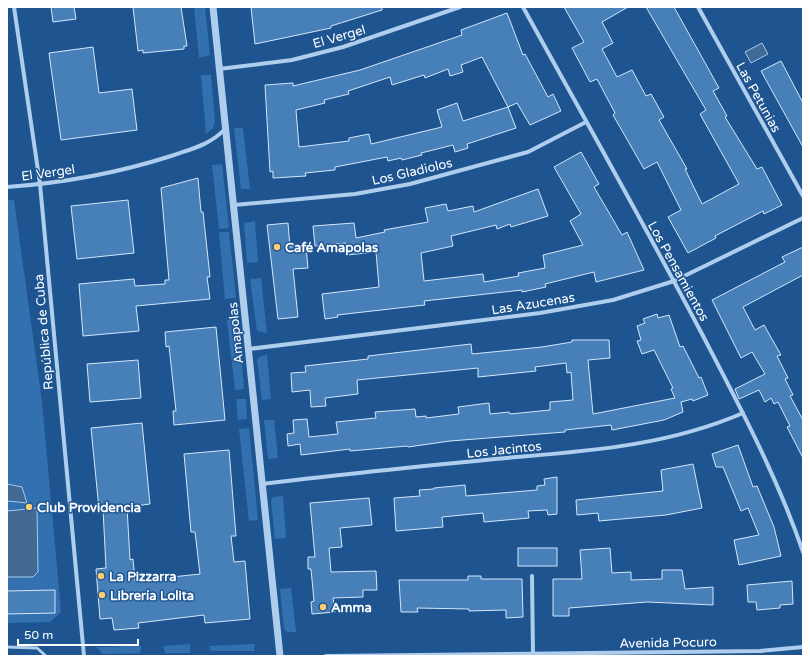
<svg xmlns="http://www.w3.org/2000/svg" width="810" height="663" font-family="'Varela Round',sans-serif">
<rect width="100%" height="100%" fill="#1e5591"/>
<g fill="#3270af">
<polygon points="194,7 205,7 210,55 199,58"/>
<polygon points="201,75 211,75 215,122 213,128 206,134"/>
<polygon points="234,128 243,128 250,189 241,189"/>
<polygon points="222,164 229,228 219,229 212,165"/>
<polygon points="7,200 14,200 42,402 61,612 50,622 7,623"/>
<polygon points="255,221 258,262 247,263 244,223"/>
<polygon points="219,232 229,232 236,298 225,299"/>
<polygon points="261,278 267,333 257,331 250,279"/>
<polygon points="238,319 244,389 235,390 227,320"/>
<polygon points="267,355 271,399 262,400 257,360 261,356"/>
<polygon points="236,399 246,399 247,419 238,420"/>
<polygon points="264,420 274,420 278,458 268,459"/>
<polygon points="249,428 258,520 249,521 239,429"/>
<polygon points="283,496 286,538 275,539 271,501 273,497"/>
<polygon points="291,588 296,632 287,632 284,629 280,589"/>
<polygon points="190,644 190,653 165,653 163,646"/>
<polygon points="255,644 254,651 211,651 209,646"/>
<polygon points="141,646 140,653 103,654 96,647"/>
</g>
<g fill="#436a95" stroke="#a2c9ef">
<polygon points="762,43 768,54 751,63 745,52"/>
<polygon points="7,484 22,487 27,503 7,501"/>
<polygon points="37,508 38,572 33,577 7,577 7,511"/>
</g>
<g fill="#477fb8" stroke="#d4e7fa">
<polygon points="51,7 74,7 76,19 53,22"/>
<polygon points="133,7 181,7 187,46 184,46 184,49 143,53 143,50 138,51"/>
<polygon points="251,7 382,7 382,10 331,26 331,28 255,44"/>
<polygon points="564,7 628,7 602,22 613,43 602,49 617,77 632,70 646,96 651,94 664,117 659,120 687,169 685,169 702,204 739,184 700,114 706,110 646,7 674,7 719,88 713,91 727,116 725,117 757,169 762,167 782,205 764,214 763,211 715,236 716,238 688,253 668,217 681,210 657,162 644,169 613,115 615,113 597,79 590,82 572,48 584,42"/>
<polygon points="507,13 523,55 525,54 548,97 553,94 561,111 530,125 517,103 508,107 482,57 461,65 463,72 450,76 448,69 425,78 424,75 392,85 390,77 348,91 349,94 324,100 325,103 296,110 299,147 349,141 349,138 369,134 371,144 442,127 437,110 457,103 463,121 508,107 516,128 467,144 468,148 455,152 453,145 421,153 422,155 402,160 401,158 388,161 387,157 335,167 335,170 305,173 306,176 273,178 273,171 270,172 265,85 293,83 293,86 360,70 462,35 461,30"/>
<polygon points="93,47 99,93 132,89 137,130 61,140 49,53"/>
<polygon points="781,61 803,103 803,147 761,71"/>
<polygon points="581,152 599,184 594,187 622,235 627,232 644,270 596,282 594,272 545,284 546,287 522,292 522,290 424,301 425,305 337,315 338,317 325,319 322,294 379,287 376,252 347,255 346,243 315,246 313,226 354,223 356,238 385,232 384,230 428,222 425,208 446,204 448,211 473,206 474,212 538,189 548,216 511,227 510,224 497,229 496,225 451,236 453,246 421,253 424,281 483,274 484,282 519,276 518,273 545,268 543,255 583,245 570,221 581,214 554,167"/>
<polygon points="198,178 201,212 203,212 210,277 207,277 210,299 136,306 139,331 83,336 79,284 134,279 135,286 165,284 165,280 169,280 161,188"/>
<polygon points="128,200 134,253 77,259 71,206"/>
<polygon points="288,223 290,247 306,246 308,268 293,269 298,317 278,319 267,225"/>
<polygon points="803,247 803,275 743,307 755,330 764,325 781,355 777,356 788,378 785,379 793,395 790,396 803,420 803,458 787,427 790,426 778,402 774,404 771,398 765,402 759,390 739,399 735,389 765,374 752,352 741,358 712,300 785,262 782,257"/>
<polygon points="657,314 658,318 669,315 680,347 683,346 699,378 701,377 708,395 693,401 692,399 681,402 683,412 664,420 612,430 611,425 565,430 565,432 450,441 408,447 407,446 350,451 350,449 301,455 300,444 288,446 287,434 294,433 293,420 307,419 309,437 338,434 336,422 376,418 375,412 415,409 416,417 426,416 426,418 459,414 458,407 489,403 490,414 509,412 510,414 550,410 550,402 573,400 571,372 567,373 566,363 535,367 536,371 478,377 478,368 357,380 358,394 325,398 326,406 311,407 310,390 292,392 291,373 306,372 305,366 368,359 368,356 471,344 472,354 542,347 572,342 572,340 609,340 610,358 588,360 593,414 675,398 671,389 673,388 654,350 642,354 637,341 641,340 637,326 645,323 643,319"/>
<polygon points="216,327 225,420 174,425 173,411 176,411 169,346 166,347 165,332"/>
<polygon points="138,360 141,398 90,402 87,364"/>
<polygon points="142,423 150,504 127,507 130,560 133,559 135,581 200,574 195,532 191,532 184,454 229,450 236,536 231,536 234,562 245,561 250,619 205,623 204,615 138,623 139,628 114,630 112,618 100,619 96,569 106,568 103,509 99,509 91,428"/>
<polygon points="738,445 753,487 757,486 774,527 781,556 739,565 734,540 759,535 748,508 741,511 723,467 716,467 712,454"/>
<polygon points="693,464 702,508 666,515 599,521 598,513 577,515 576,500 663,491 661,470"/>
<polygon points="557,477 557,514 548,515 547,510 528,511 529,518 484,522 483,513 442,517 443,527 396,531 394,498 420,496 419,490 434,489 434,488 465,485 466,496 537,490 537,486 545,485 544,479"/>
<polygon points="369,498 372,525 340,528 342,547 329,548 331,572 376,571 377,590 363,590 363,597 333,598 335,612 312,614 311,602 314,601 311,569 308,569 308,557 315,557 310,503"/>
<rect x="518" y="548" width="39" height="18"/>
<polygon points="610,548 612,573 631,572 631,580 662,579 662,570 682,570 685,589 713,587 713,605 647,602 569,608 569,616 553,616 553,579 582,579 580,550"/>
<polygon points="468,576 481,576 481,579 522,579 523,617 506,618 506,610 469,611 469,609 417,608 418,612 401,612 399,580 468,580"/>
<polygon points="792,581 793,604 780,605 780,608 757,610 756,602 748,602 747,585"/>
<polygon points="55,590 55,613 7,614 7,591"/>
</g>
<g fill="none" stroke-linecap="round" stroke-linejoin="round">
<polyline stroke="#afceee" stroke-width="3" points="7,647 37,648 46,656"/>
<g stroke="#afceee" stroke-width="4">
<polyline points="14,7 40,184 84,656"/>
<path d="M523 7C583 116 644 224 702 334 739 405 777 476 803 552"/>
<polyline points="698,7 803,196"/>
<polyline points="219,69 292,60 343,47 460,7"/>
<path d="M7 187C63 183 118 173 171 156 191 149 210 145 225 129"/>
<polyline points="234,205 355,194 410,184 528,152 586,122"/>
<polyline points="249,349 540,313 613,300 674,281 803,218"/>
<path d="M262 484C343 474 425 466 506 458 588 451 667 446 743 413"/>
<polyline points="532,576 533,654"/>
<polyline points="326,656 760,651 803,647"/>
</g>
<polyline stroke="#afceee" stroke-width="7" points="213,7 280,656"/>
</g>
<g fill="#fccd6e" stroke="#1e5591" stroke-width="1.5">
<circle cx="277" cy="247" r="4"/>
<circle cx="29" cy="507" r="4"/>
<circle cx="101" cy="576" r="4"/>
<circle cx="102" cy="595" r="4"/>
<circle cx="323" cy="607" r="4"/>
</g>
<g text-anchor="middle" stroke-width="3" stroke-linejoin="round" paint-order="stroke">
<g font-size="13" fill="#fff" stroke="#1e5591">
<text transform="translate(339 36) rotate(-16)" y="5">El Vergel</text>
<text transform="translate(759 97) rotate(61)" y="5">Las Petunias</text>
<text transform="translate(412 171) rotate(-13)" y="5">Los Gladiolos</text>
<text transform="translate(48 172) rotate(-8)" y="5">El Vergel</text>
<text transform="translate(679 271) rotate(61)" y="5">Los Pensamientos</text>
<text transform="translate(533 303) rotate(-9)" y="5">Las Azucenas</text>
<text transform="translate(43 332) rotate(-95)" y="5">República de Cuba</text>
<text transform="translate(235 333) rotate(-96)" y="5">Amapolas</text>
<text transform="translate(504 449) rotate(-6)" y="5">Los Jacintos</text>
<text transform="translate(668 642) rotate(-1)" y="5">Avenida Pocuro</text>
</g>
<g font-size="13" font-weight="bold" fill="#fff" stroke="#1e5591" text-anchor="start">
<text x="285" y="252">Café Amapolas</text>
<text x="37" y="512">Club Providencia</text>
<text x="109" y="581">La Pizzarra</text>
<text x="110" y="600">Librería Lolita</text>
<text x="331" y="612">Amma</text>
</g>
</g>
<rect width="810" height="663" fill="none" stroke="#ffffff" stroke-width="16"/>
<path d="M18 639v6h120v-6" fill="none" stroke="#ffffff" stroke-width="2"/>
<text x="24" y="639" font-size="12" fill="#ffffff" stroke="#1e5591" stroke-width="3" paint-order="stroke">50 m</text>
</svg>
